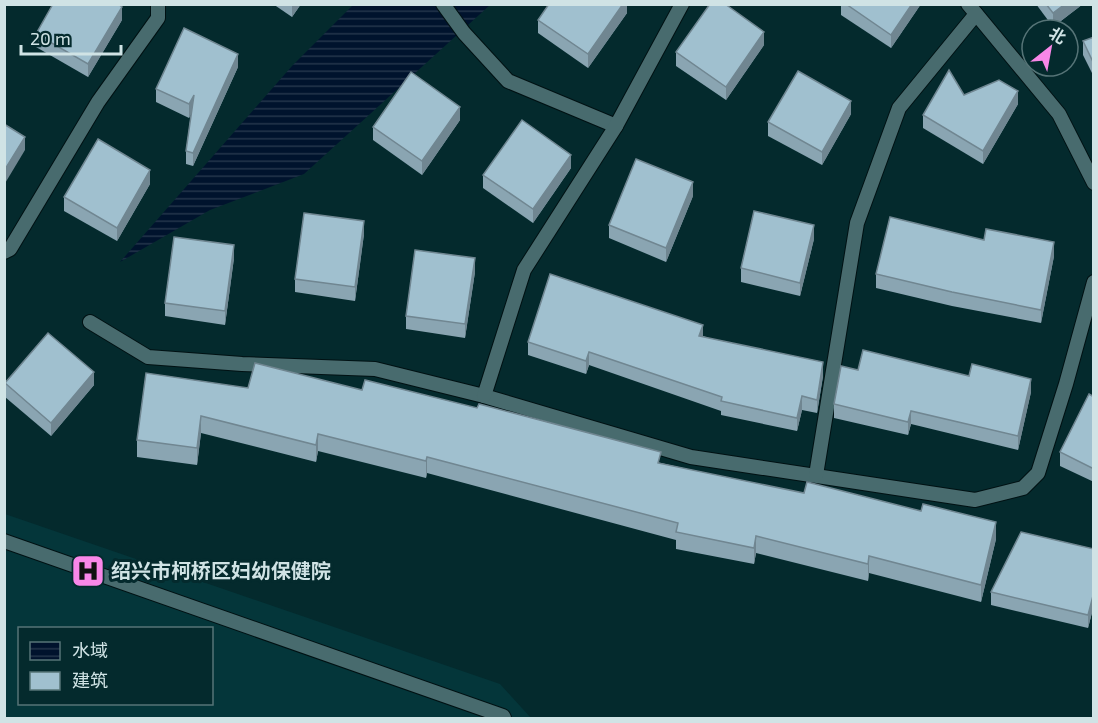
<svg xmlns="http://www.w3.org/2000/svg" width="1098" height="723" font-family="'Exo 2','Noto Sans SC',sans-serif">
<defs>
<pattern id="water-rules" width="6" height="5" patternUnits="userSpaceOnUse" patternTransform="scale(1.5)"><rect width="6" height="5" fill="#00132d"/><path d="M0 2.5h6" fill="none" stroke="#24354b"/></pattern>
</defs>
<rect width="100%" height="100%" fill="#042a2d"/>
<path fill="#04363a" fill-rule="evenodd" d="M5 514 500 684 531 718H5ZM20 628H212V704H20Z"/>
<polygon fill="url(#water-rules)" points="353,5 490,5 304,174 210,210 120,262 292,66"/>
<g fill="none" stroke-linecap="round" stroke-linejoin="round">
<defs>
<g id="lane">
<polyline points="443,4 464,33 508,81 616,126"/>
<polyline points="968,4 1059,114 1094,183"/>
<polyline points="4,252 10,249 98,102 158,18 158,4"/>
<polyline points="90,322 148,357 242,364 375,369 484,396 691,457 975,500 1023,488 1038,473 1066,384 1094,282"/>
<polyline points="484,396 524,270 616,126 682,4"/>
<polyline points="816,475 857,223 899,108 976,14"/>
<polyline points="4,541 503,716 504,718"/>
</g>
</defs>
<use href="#lane" stroke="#001113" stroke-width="16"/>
<use href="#lane" stroke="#486b6e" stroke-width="14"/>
</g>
<g fill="#8aa5b2">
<polygon points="273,4 301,4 292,17"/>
<polygon points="627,4 627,13 588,68 538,33 538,20"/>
<polygon points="841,4 921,4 891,48 841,15"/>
<polygon points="1036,4 1083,4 1053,27"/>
<polygon points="122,20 88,77 36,47 36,34"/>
<polygon points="1094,37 1094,77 1083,55 1083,41"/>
<polygon points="764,45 726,100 676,66 676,52"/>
<polygon points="238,67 193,166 186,164 186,151 191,113 189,118 156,102 156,89"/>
<polygon points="964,95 1018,104 983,164 923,128 923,115"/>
<polygon points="851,114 822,165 768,136 768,122"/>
<polygon points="460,120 422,175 373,140 373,127"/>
<polygon points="571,168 533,223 483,188 483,175"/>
<polygon points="150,184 117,241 64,211 64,197"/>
<polygon points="693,196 666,262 609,238 609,225"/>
<polygon points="364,234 355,301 295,292 295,279"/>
<polygon points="814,239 800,296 741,282 741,268"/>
<polygon points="984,240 1054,256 1041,323 952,306 876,288 876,274"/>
<polygon points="234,258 225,325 165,316 165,303"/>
<polygon points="475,272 465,338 406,329 406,316"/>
<polygon points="703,336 823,376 817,413 802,410 797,431 721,415 721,411 589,365 586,374 528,355 528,342"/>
<polygon points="858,370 1031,392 1018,450 911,424 908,435 834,418 834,404"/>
<polygon points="5,383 94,385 51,436 5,397"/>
<polygon points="248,388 362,390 661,463 996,539 981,602 869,573 868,581 756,553 754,564 676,549 676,540 427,473 426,478 318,451 316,462 201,433 197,465 137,457 137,440"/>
<polygon points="1094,397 1094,482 1060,466 1060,452"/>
<polygon points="1094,549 1094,605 1088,628 991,605 991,592"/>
</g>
<g fill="#708691">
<polygon points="292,4 301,4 292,17"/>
<polygon points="623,4 627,4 627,13 588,68 588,54"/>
<polygon points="912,4 921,4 891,48 891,35"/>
<polygon points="1065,4 1083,4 1053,27 1053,13"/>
<polygon points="122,7 122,20 88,77 88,64"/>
<polygon points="764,32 764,45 726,100 726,87"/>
<polygon points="238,54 238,67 193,166 193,153"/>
<polygon points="1018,91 1018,104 983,164 983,151"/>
<polygon points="194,95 194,109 189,118 189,104"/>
<polygon points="851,101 851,114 822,165 822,152"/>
<polygon points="460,107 460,120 422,175 422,161"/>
<polygon points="25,137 25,150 4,185 4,171"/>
<polygon points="571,155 571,168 533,223 533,209"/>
<polygon points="150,170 150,184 117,241 117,228"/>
<polygon points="693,182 693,196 666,262 666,248"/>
<polygon points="364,221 364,234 355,301 355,287"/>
<polygon points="814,225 814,239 800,296 800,283"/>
<polygon points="1054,242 1054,256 1041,323 1041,310"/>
<polygon points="234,245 234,258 225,325 225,311"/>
<polygon points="475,258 475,272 465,338 465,324"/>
<polygon points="703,325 703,338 699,336"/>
<polygon points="589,352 589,365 586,374 586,361"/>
<polygon points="823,362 823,376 817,413 817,400"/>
<polygon points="94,372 94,385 51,436 51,423"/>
<polygon points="1031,379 1031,392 1018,450 1018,436"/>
<polygon points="802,396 802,410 797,431 797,418"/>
<polygon points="911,411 911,424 908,435 908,422"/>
<polygon points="201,416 201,433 197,465 197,448"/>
<polygon points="318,434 318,451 316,462 316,445"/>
<polygon points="427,457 427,473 426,478 426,461"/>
<polygon points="996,522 996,539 981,602 981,585"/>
<polygon points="756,536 756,553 754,564 754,548"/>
<polygon points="869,556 869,573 868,581 868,564"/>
<polygon points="1094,592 1094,605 1088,628 1088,615"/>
</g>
<g fill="#a0c0cf" stroke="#708691" stroke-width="1.5">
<polygon points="53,4 118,4 122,7 88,64 36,34"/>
<polygon points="549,4 623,4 588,54 538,20"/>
<polygon points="710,4 725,4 764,32 726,87 676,52"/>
<polygon points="846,4 912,4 891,35"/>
<polygon points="1046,4 1065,4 1053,13"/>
<polygon points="184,28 238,54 193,153 186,151 194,95 189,104 156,89"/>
<polygon points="1094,37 1094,64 1083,41"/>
<polygon points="949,70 964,95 999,80 1018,91 983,151 923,115"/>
<polygon points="798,71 851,101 822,152 768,122"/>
<polygon points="411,72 460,107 422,161 373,127"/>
<polygon points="522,120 571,155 533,209 483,175"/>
<polygon points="4,124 25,137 4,171"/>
<polygon points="98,139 150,170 117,228 64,197"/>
<polygon points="636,159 693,182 666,248 609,225"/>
<polygon points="754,211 814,225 800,283 741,268"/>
<polygon points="304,213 364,221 355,287 295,279"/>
<polygon points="890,217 984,240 986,229 1054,242 1041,310 952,292 876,274"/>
<polygon points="174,237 234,245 225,311 165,303"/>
<polygon points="415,250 475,258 465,324 406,316"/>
<polygon points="550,274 703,325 699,336 823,362 817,400 802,396 797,418 721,401 722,397 589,352 586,361 528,342"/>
<polygon points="48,333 94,372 51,423 5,383"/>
<polygon points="863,350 969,376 972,364 1031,379 1018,436 911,411 908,422 834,404 841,366 858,370"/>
<polygon points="255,363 362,390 365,380 477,408 479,404 661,452 658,463 804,493 807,482 921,511 923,504 996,522 981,585 869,556 868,564 756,536 754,548 676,532 678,523 427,457 426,461 318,434 316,445 201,416 197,448 137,440 146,373 248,388"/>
<polygon points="1089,394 1094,397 1094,469 1060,452"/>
<polygon points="1021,532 1094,549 1094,592 1088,615 991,592"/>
</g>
<defs>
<symbol id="hospital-square" viewBox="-11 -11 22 22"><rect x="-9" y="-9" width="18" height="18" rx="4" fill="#f987e8" stroke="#042a2d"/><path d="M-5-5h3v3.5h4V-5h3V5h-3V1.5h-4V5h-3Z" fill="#111"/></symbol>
</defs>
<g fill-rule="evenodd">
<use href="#hospital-square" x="69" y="552" width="38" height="38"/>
</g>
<g text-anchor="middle" stroke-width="6" stroke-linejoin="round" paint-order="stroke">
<g font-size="20" font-weight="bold" fill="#d0e3e5" stroke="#042a2d" text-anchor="start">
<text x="111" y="578">绍兴市柯桥区妇幼保健院</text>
</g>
</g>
<rect width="1098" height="723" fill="none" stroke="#d0e3e5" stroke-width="12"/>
<rect x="18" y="627" width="195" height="78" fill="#042a2d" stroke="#567477" stroke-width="1.5"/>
<rect x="30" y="642" width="30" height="18" fill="url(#water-rules)" stroke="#567477" stroke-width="1.5"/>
<text x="72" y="657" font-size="18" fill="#d0e3e5">水域</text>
<rect x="30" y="672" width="30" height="18" fill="#a0c0cf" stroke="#567477" stroke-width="1.5"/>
<text x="72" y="687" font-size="18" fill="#d0e3e5">建筑</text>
<g transform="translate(1050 48) rotate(31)"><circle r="28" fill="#042a2d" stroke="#567477" stroke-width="1.5"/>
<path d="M0-4.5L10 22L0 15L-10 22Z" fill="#f987e8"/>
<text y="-9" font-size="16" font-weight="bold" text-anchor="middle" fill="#d0e3e5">北</text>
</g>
<path d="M21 45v9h100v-9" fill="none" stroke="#d0e3e5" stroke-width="3"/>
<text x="30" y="45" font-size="18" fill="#d0e3e5" stroke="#042a2d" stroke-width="4.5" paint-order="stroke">20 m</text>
</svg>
